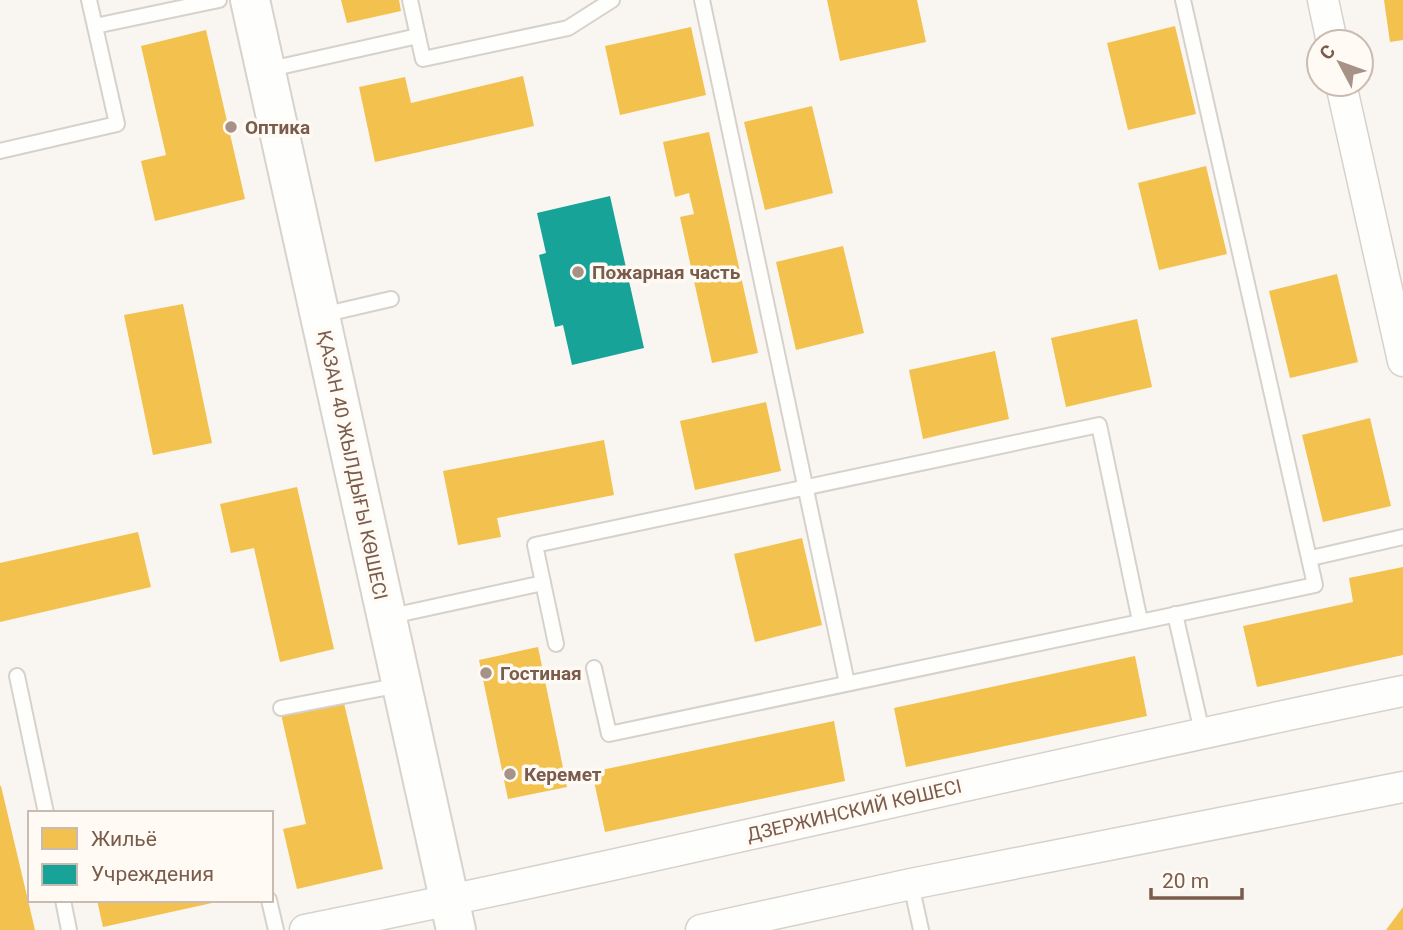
<svg xmlns="http://www.w3.org/2000/svg" width="1403" height="930" font-family="Roboto,sans-serif">
<rect width="100%" height="100%" fill="#f9f5f0"/>
<g fill="#f2c14e">
<polygon points="341,0 399,0 401,11 347,23"/>
<polygon points="827,0 917,0 926,42 840,61"/>
<polygon points="1384,0 1403,0 1403,40 1390,42"/>
<polygon points="1175,26 1196,114 1128,130 1107,43"/>
<polygon points="691,27 706,95 620,115 605,46"/>
<polygon points="206,30 245,199 155,221 141,161 166,155 141,46"/>
<polygon points="523,76 534,126 375,162 359,87 405,77 411,103"/>
<polygon points="812,106 833,193 765,210 744,122"/>
<polygon points="709,132 758,353 712,363 680,217 694,214 689,193 675,197 663,142"/>
<polygon points="1206,166 1227,254 1159,270 1138,183"/>
<polygon points="843,246 864,333 796,350 776,262"/>
<polygon points="1337,274 1358,362 1290,378 1269,291"/>
<polygon points="183,304 212,443 153,455 124,315"/>
<polygon points="1137,319 1152,387 1066,407 1051,338"/>
<polygon points="995,351 1009,419 923,439 909,370"/>
<polygon points="766,402 781,471 695,490 680,421"/>
<polygon points="1370,418 1391,506 1323,522 1302,435"/>
<polygon points="604,440 614,495 497,518 501,537 458,545 443,471"/>
<polygon points="297,487 334,649 280,662 254,548 231,553 220,504"/>
<polygon points="138,532 151,587 0,622 0,563"/>
<polygon points="802,538 822,625 755,642 734,554"/>
<polygon points="1403,567 1403,655 1257,687 1243,626 1353,602 1349,578"/>
<polygon points="538,647 567,787 508,799 479,660"/>
<polygon points="1135,656 1147,716 906,767 894,708"/>
<polygon points="343,699 383,869 297,889 283,829 306,824 281,714"/>
<polygon points="834,721 845,781 605,832 592,772"/>
<polygon points="0,786 1,786 35,930 0,930"/>
<polygon points="97,900 221,900 221,901 103,927"/>
<polygon points="1403,907 1403,930 1386,930"/>
</g>
<polygon fill="#17a398" points="610,196 644,348 572,365 563,325 555,327 539,255 546,253 537,213"/>
<g fill="none" stroke-linecap="round" stroke-linejoin="round">
<defs>
<g id="lane">
<polyline points="410,0 423,59 568,28 612,0"/>
<polyline points="702,0 847,683"/>
<polyline points="95,26 219,0"/>
<polyline points="266,70 418,36"/>
<polyline points="0,151 117,124 89,0"/>
<polyline points="322,315 391,299"/>
<polyline points="1311,558 1403,537"/>
<polyline points="1175,614 1202,732"/>
<polyline points="387,617 543,583"/>
<polyline points="556,644 535,545 1099,425 1140,621"/>
<polyline points="594,668 609,734 1315,585 1183,0"/>
<polyline points="17,676 46,813"/>
<polyline points="281,708 400,685"/>
<polyline points="911,884 921,930"/>
<polyline points="63,900 69,930"/>
<polyline points="269,900 276,930"/>
</g>
<g id="street">
<polyline points="1323,0 1332,42"/>
<polyline points="1341,84 1403,361"/>
<path d="M305 930C672 856 1036 766 1403 691"/>
<polyline points="701,930 911,884 1403,787"/>
</g>
<polyline id="secondary" points="250,0 456,930"/>
</defs>
<use href="#lane" stroke="#d7d1cb" stroke-width="18"/>
<use href="#street" stroke="#d7d1cb" stroke-width="33"/>
<use href="#secondary" stroke="#d9d2cb" stroke-width="42"/>
<use href="#lane" stroke="#fefefd" stroke-width="14"/>
<use href="#street" stroke="#fefefd" stroke-width="30"/>
<use href="#secondary" stroke="#fefefd" stroke-width="38"/>
</g>
<g fill="#a69286" stroke="#fffaf3" stroke-width="2.5">
<circle cx="231" cy="127" r="7"/>
<circle cx="578" cy="272" r="7"/>
<circle cx="486" cy="673" r="7"/>
<circle cx="510" cy="774" r="7"/>
</g>
<g text-anchor="middle" stroke-width="7" stroke-linejoin="round" paint-order="stroke">
<g font-size="19" font-weight="bold" fill="#7a5c4d" stroke="#fffaf3" text-anchor="start">
<text x="245" y="134">Оптика</text>
<text x="592" y="279">Пожарная часть</text>
<text x="500" y="680">Гостиная</text>
<text x="524" y="781">Керемет</text>
</g>
<g font-size="19" fill="#7a5c4d" stroke="#fffaf3">
<text transform="translate(353 465) rotate(78)" y="7">ҚАЗАН 40 ЖЫЛДЫҒЫ КӨШЕСІ</text>
<text transform="translate(854 810) rotate(-13)" y="7">ДЗЕРЖИНСКИЙ КӨШЕСІ</text>
</g>
</g>
<rect x="28" y="811" width="245" height="91" fill="#fffaf3" stroke="#cabbb1" stroke-width="2"/>
<rect x="42" y="828" width="35" height="21" fill="#f2c14e" stroke="#cabbb1" stroke-width="2"/>
<text x="91" y="846" font-size="21" fill="#7a5c4d">Жильё</text>
<rect x="42" y="864" width="35" height="21" fill="#17a398" stroke="#cabbb1" stroke-width="2"/>
<text x="91" y="881" font-size="21" fill="#7a5c4d">Учреждения</text>
<g transform="translate(1340 63) rotate(311)"><circle r="33" fill="#fffaf3" stroke="#cabbb1" stroke-width="2"/>
<path d="M0-5L12 26L0 18L-12 26Z" fill="#a69286"/>
<text y="-10" font-size="19" font-weight="bold" text-anchor="middle" fill="#7a5c4d">С</text>
</g>
<path d="M1151 888v10h91v-10" fill="none" stroke="#7a5c4d" stroke-width="3.5"/>
<text x="1162" y="888" font-size="21" fill="#7a5c4d" stroke="#fffaf3" stroke-width="5" paint-order="stroke">20 m</text>
</svg>
